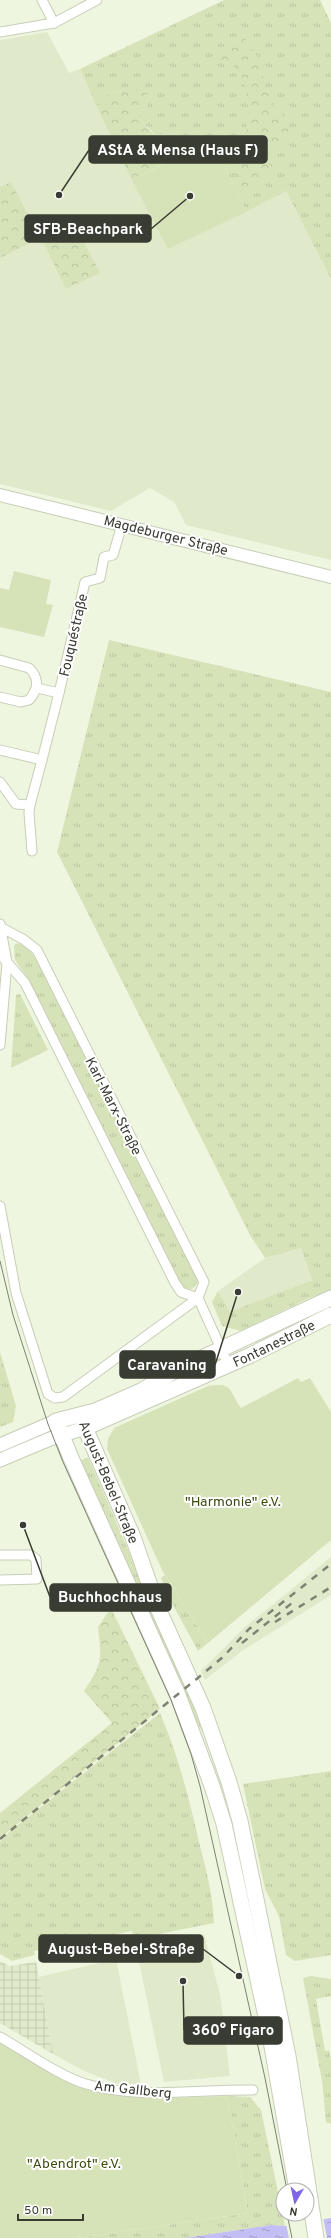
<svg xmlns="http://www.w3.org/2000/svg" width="331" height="2238" font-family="Overpass,sans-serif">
<defs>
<pattern id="industrial-grid" width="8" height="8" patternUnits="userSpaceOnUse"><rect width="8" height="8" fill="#e0eacb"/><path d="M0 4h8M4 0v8" fill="none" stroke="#c1caaf"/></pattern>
<pattern id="grass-tufts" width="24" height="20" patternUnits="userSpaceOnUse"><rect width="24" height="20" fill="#d6e3b9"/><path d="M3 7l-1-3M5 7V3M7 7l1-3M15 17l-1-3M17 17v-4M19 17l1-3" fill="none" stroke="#b8c4a0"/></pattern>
<pattern id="forest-crowns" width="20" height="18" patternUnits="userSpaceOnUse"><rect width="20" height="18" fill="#d6e3b9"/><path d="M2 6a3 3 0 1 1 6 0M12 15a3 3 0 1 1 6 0" fill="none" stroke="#b8c4a0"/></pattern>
<pattern id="water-ripples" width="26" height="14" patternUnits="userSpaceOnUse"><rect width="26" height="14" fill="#c3bef3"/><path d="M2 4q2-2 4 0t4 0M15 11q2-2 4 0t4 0" fill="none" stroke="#9f9cc5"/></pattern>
</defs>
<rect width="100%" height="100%" fill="#eef6df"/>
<g fill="#e0eacb">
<polygon points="47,32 69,73 80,69 132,179 246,211 286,191 331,279 331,560 186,525 174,502 150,488 111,511 0,484 0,40"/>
<polygon points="301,1248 312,1280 230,1313 218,1291 265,1258"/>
<polygon points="331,1557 331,1595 242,1651 205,1680 201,1671 245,1627"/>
<polygon points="204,1934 220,1994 230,2076 164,2082 136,1947"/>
<polygon points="116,1959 141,2084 118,2084 84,2071 53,2054 39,1977"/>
</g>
<polygon fill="url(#industrial-grid)" points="0,1961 9,1966 36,1962 53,2054 0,2023"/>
<g fill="url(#grass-tufts)">
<path d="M224 0H320L331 23V279L286 191 246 212 212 140 189 151 178 133 155 135 138 117 148 105 146 93C123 87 114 89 96 105L80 69Z"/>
<polygon points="109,640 331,692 331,1291 307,1299 241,1331 222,1326 212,1302 218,1291 230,1312 312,1280 301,1248 265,1258 250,1235 57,852"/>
<polygon points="18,943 28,948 40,965 196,1277 198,1282 192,1289 183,1288 180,1284 24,973 15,960 14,945"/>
<polygon points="20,994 48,1050 11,1068 16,995"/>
<polygon points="0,1352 16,1406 13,1422 0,1427"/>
<path d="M88 1457C121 1533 153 1609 188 1685L180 1690 77 1462Z"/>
<polygon points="165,1575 208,1643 198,1651 174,1607 161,1578"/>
<polygon points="189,1687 218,1769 216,1768 205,1737 182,1693"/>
<path d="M160 1713C178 1755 189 1798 199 1842 206 1869 213 1895 214 1923L134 1939 132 1931 34 1951 35 1955 12 1961 0 1954V1842L9 1832Z"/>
<polygon points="331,1771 331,1955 295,1961 286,1955 279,1916 265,1889 243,1784"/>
<polygon points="311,1976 331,1979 331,1996 316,1999 325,2051 329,2050 331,2060 331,2124 326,2122 322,2081 303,1978"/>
<polygon points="227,2096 250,2097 261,2110 285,2226 271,2225 185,2238 77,2238 248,2213"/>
</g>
<g fill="url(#forest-crowns)">
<path d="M235 39H245L259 59 265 86 273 104 285 118 289 132 277 145 260 152 262 157 272 167 254 188H241C232 173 232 161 233 144L246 134C249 114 250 86 237 69 232 64 224 62 218 59L223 47Z"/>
<polygon points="129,88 147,93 148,105 138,117 154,135 178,133 189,151 132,180 96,105 109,94"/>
<polygon points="11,182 40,238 0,258 0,187"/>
<polygon points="76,226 100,273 66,289 43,242"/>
<path d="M111 1608 160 1709 0 1838V1813L112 1723 84 1691C102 1664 102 1660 98 1627Z"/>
</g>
<g fill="#d6e3b9">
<polygon points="212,140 246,212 168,249 132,180"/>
<polygon points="14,571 51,580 46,604 53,605 44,637 0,627 0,588 9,590"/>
<path d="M298 1378 301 1382 310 1378 331 1412V1540L208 1643 162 1570 107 1449 108 1439 114 1428 208 1386C233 1382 228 1389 241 1408Z"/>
<polygon points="0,2040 86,2090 171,2098 227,2096 248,2213 77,2238 0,2238"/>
</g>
<polygon fill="url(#water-ripples)" points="331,2218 331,2238 185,2238 271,2225 285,2226"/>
<polygon fill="#eef6df" points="323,2217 327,2238 289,2238 286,2224"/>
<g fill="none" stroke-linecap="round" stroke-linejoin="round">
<defs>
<g id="minor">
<polyline points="42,0 54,23"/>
<polyline points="0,32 54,23 97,0"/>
<path d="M0 660 29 668C40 678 38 690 29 700L21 702 0 697"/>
<polyline points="37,688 59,693 85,582 100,578 104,557 113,555 122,525"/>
<polyline points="0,750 42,760 59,693"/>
<polyline points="0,782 16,804 30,805 29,813 32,851"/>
<polyline points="30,805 42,760"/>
<polyline points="2,928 23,939 37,950 204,1282 198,1298 228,1364"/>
<polyline points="0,954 25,983 175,1283 181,1292 198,1298"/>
<polyline points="0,1045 7,963 0,924"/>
<polyline points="0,1206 16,1293 48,1394 55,1398 63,1397 198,1298"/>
<polyline points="0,1555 31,1555 36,1559 37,1579 0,1580"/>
<path d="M0 2037C23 2050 61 2077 86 2084 141 2100 198 2089 253 2090"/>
</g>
<polyline id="tertiary" points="0,495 331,577"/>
<g id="secondary">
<polyline points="0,1445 56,1421"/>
<polyline points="0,1460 50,1439 85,1428 82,1419"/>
</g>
<g id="primary">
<polyline points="297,2190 270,2035 224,1824 212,1786 178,1695 71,1458 56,1421 95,1411 143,1390 174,1371 331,1298"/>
<path id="s1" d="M316 2238 288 2056 240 1821 229 1782 203 1708 157 1606 133 1537 85 1428 251 1355 331 1315"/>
</g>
</defs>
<use href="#minor" stroke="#c7ceb7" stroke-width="11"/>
<use href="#tertiary" stroke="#c7ceb7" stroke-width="14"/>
<use href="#secondary" stroke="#c7ceb7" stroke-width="15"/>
<use href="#primary" stroke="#c7ceb7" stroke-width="17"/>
<use href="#minor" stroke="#fff" stroke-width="9"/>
<use href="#tertiary" stroke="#fff" stroke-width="12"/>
<use href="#secondary" stroke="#fff" stroke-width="13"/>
<use href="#primary" stroke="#fff" stroke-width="15"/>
<g stroke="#7d8273" stroke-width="1">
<polyline points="0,1261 13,1315 48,1424 63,1462 171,1700 191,1754 200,1786 265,2078 287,2190"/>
<polyline points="287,2214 292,2238"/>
</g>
<g stroke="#7d8273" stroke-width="2.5" stroke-dasharray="7 7" stroke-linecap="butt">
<polyline points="275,1622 331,1587"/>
<polyline points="242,1643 292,1603"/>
<polyline points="0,1839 199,1677 223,1657 249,1629 331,1564"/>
</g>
</g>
<g text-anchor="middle" stroke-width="4" stroke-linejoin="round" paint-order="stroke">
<g font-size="14" fill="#393c32" stroke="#fff">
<text transform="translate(166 535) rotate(14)" y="5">Magdeburger Straße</text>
<text transform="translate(73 635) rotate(-77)" y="5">Fouquéstraße</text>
<text transform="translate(114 1106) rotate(63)" y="5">Karl-Marx-Straße</text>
<text dy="5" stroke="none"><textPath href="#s1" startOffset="1054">Fontanestraße</textPath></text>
<text transform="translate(109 1482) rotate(67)" y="5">August-Bebel-Straße</text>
<text transform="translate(133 2089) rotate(6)" y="5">Am Gallberg</text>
</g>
<g font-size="14" fill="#3e4c11" stroke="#fff">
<text x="233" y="1506">"Harmonie" e.V.</text>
<text x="74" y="2168">"Abendrot" e.V.</text>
</g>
</g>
<path fill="none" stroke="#393c32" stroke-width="1.5" d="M59 195L89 150M190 196L151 229M238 1292L215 1365M23 1525L50 1597M239 1976L203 1949M183 1981L184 2030"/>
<g fill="#393c32" stroke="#fff" stroke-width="1.5">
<circle cx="59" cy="195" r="4"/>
<circle cx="190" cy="196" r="4"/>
<circle cx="238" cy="1292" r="4"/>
<circle cx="23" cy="1525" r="4"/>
<circle cx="239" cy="1976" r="4"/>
<circle cx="183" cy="1981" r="4"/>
</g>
<g fill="#393c32" stroke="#393c32" stroke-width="1.5">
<rect x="89" y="136" width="178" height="27" rx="4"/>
<rect x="25" y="215" width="126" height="27" rx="4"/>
<rect x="120" y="1351" width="95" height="27" rx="4"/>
<rect x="50" y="1584" width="121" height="27" rx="4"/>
<rect x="39" y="1935" width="164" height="27" rx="4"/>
<rect x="184" y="2017" width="98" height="27" rx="4"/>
</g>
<g font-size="15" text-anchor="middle" font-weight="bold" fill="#fff">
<text x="178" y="155">AStA &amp; Mensa (Haus F)</text>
<text x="88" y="234">SFB-Beachpark</text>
<text x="167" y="1370">Caravaning</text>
<text x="110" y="1602">Buchhochhaus</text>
<text x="121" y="1954">August-Bebel-Straße</text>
<text x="233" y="2035">360° Figaro</text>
</g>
<g transform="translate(295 2202) rotate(189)"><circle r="19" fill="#ffffff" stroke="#b0b1ad"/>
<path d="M0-3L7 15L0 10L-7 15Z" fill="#7e66e1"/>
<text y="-6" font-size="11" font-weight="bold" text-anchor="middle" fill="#393c32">N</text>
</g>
<path d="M18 2214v6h65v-6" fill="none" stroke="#393c32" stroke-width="2"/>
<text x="24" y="2214" font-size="12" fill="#393c32" stroke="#ffffff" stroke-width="3" paint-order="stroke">50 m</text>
</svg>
